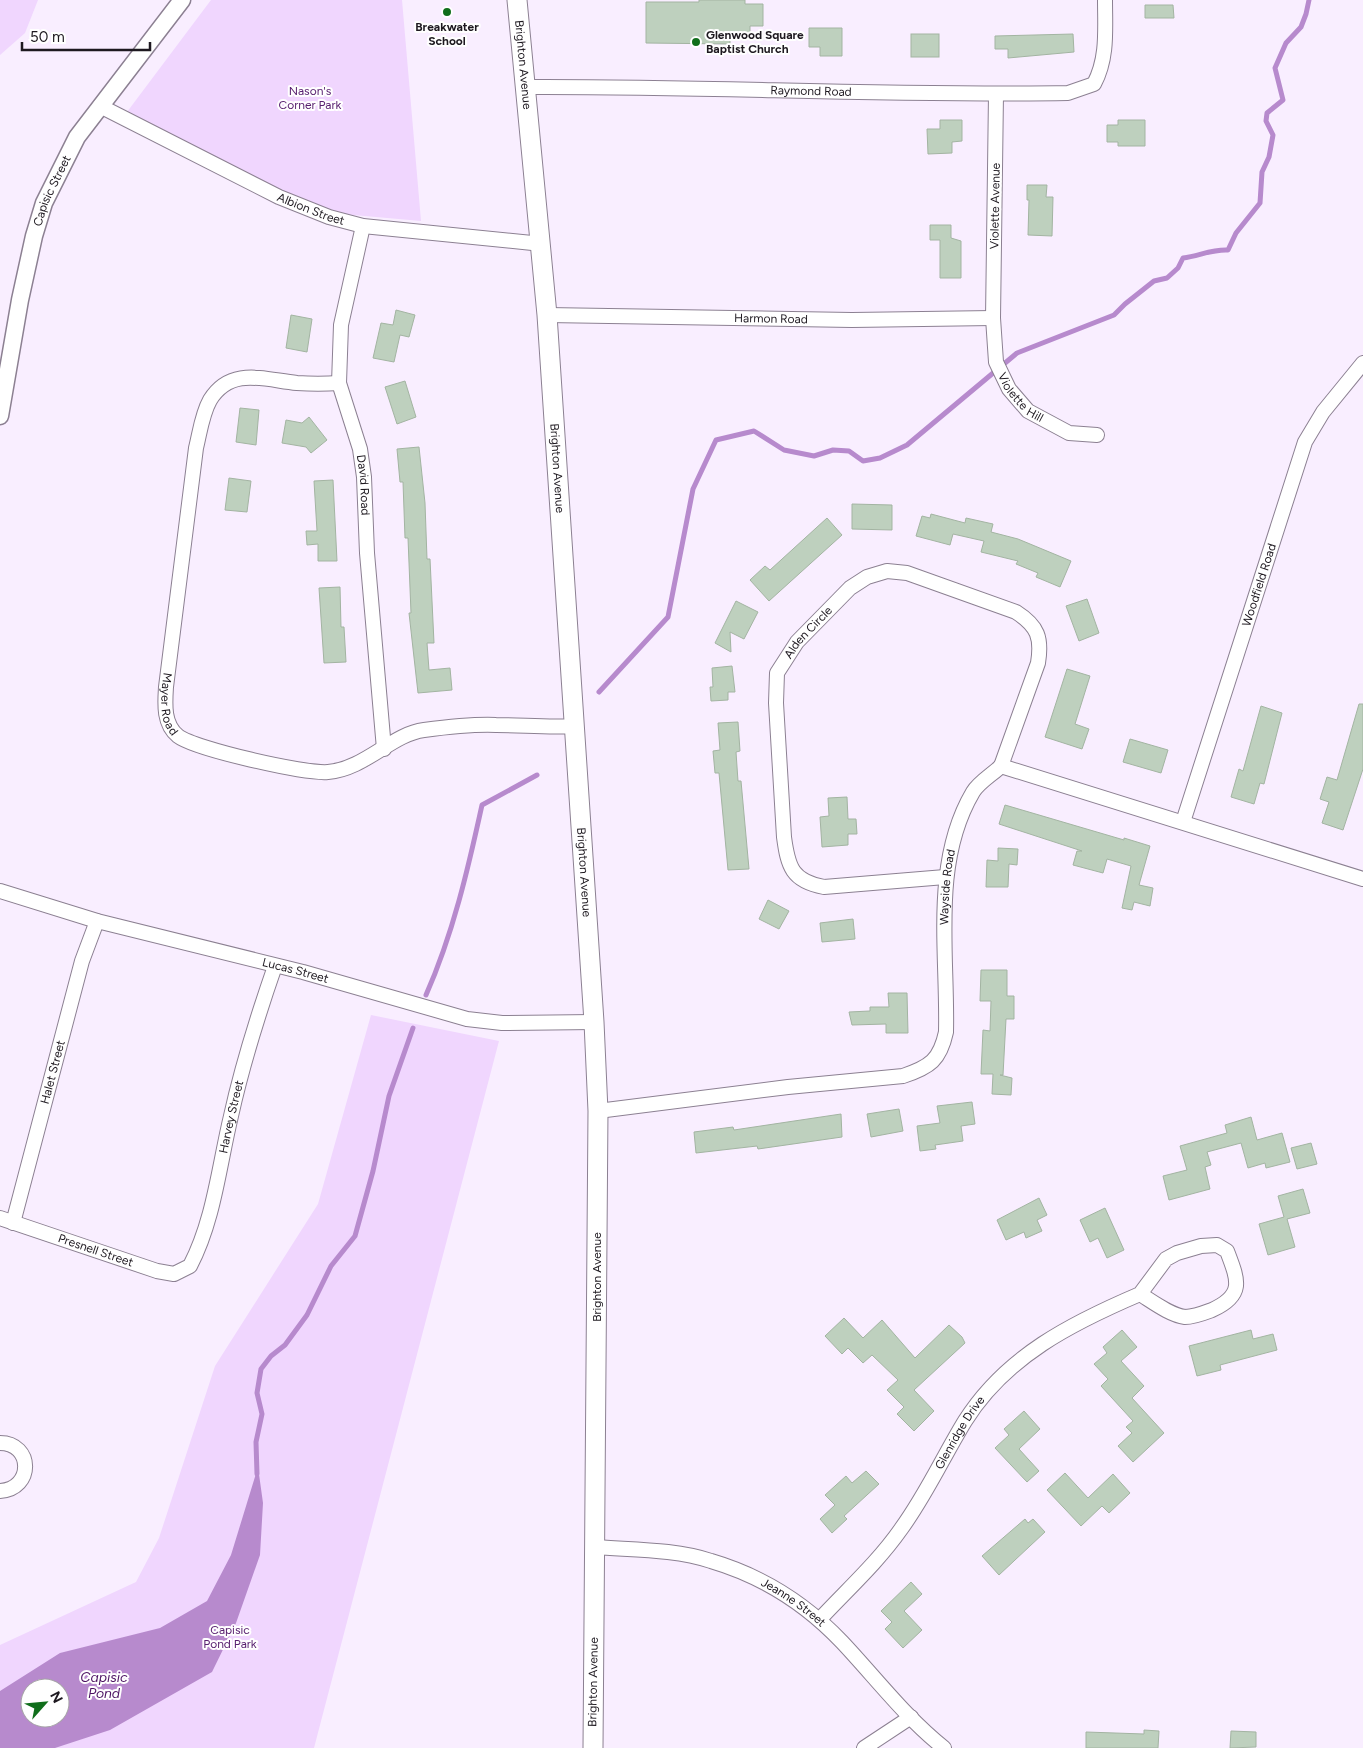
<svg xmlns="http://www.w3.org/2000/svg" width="1363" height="1748" font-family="Figtree,sans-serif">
<rect width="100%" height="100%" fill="#f9eeff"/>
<g fill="#f0d6fe" fill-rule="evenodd">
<polygon points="0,0 38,0 25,33 0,55"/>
<polygon points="211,0 402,0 421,221 342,214 311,205 274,191 127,112"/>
<path d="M371 1015 499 1041 314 1748H0V1645L136 1582 159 1538 215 1366 318 1204ZM30 1688H60V1718H30Z"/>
</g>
<path fill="#b78acd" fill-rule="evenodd" d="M258 1467 263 1503 260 1555 236 1623 212 1672 110 1730 55 1748H0V1691L60 1653 160 1628 207 1601 231 1555ZM30 1688H60V1718H30Z"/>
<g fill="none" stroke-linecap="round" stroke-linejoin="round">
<g stroke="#b78acd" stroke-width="5">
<path d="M599 692 668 617 693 489 716 440 754 431 784 450 814 456 833 450 849 451 863 461 880 458 907 445 1017 353 1114 315 1125 304 1154 281 1167 278 1178 268 1183 258C1199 256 1212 249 1228 250L1236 233 1260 203 1262 172 1269 157 1273 135 1266 121 1267 113 1283 100 1275 68 1286 43 1301 27 1306 14 1309 0"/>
<path d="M426 995C453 934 468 869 482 805L537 775"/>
<polyline points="257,1474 256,1442 262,1414 257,1393 261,1369 271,1356 285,1345 307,1315 331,1266 355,1236 373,1171 389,1096 413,1028"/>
</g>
</g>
<g fill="#bed0be" stroke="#a3b4a2">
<polygon points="699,0 745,0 745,4 763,4 763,26 750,26 750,33 730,33 730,44 646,43 646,2 699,2"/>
<polygon points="1145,5 1173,5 1174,18 1145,18"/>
<polygon points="809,28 842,28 842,56 820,56 820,47 809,47"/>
<rect x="911" y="34" width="28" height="23"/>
<polygon points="1073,34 1074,52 1008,58 1008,49 995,49 995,36"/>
<polygon points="940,120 962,120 962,141 952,142 952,153 928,154 927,129 940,129"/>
<polygon points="1118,120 1145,120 1145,146 1118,146 1118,142 1107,142 1107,125 1118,125"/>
<polygon points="1027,185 1047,185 1046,197 1053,197 1052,236 1028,235 1029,200 1027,200"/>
<polygon points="930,225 951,225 951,238 961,241 961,278 940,278 940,240 930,240"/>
<polygon points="396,310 415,315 409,337 400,335 394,362 373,358 381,323 393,325"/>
<polygon points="291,315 312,319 307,352 286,348"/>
<polygon points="405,381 416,417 397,424 385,387"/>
<polygon points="240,408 259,410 256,445 236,442"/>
<polygon points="309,417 327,440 311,453 306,447 282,443 286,420 302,423"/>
<polygon points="419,447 425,503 427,559 430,559 434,643 427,643 429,670 450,668 452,690 418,693 409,613 411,613 408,538 405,538 403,482 400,482 397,449"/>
<polygon points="229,478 251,481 247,512 225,510"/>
<polygon points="333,480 337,561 318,561 318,544 307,545 306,531 317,531 314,481"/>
<polygon points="852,504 892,505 892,530 852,529"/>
<polygon points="931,514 965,523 966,518 993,524 991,532 1018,539 1071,561 1060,587 1036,577 1038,573 1016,564 1018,561 981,552 984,541 953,534 950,545 916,536 922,516 930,518"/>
<polygon points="827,518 842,535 769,601 750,580 765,566 770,570"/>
<polygon points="340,587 341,627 344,627 346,662 324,663 319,588"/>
<polygon points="1087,599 1099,633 1079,641 1066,606"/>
<polygon points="736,601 758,612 744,639 730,632 731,652 715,643"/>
<polygon points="732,666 735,692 728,692 728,700 711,701 710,687 713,687 712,668"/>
<polygon points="1067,669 1090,676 1075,724 1089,729 1082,749 1045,737"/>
<polygon points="1359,704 1363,704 1363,769 1343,830 1322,823 1329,802 1320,799 1327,777 1337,780"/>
<polygon points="1261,706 1282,713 1264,784 1260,783 1254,804 1231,797 1239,769 1243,771"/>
<polygon points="738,722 740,751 736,752 738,781 741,781 749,869 728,870 719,773 715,773 713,751 720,750 718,723"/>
<polygon points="1130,739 1168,750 1161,773 1123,762"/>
<polygon points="847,797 848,819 856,819 857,834 848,834 848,845 822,847 820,817 829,816 828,798"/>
<polygon points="1005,805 1124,840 1124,838 1150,846 1139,885 1153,888 1150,906 1134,902 1132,910 1122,908 1131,866 1107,859 1103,873 1073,865 1077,851 1082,851 999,824"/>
<polygon points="998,848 1018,849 1017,865 1009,864 1008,887 986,887 987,860 998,861"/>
<polygon points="768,900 789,911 779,929 759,919"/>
<polygon points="853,919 855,939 822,942 820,923"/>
<polygon points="981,970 1007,970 1007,996 1014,996 1014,1019 1006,1019 1003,1075 1000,1075 1012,1078 1011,1095 992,1094 993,1074 981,1074 983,1030 990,1031 991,1001 980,1001"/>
<polygon points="888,993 907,993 908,1033 886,1033 886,1024 852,1025 849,1012 870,1011 870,1007 889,1007"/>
<polygon points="972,1102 975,1124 961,1126 963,1141 935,1145 936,1149 920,1151 917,1126 940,1123 937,1106"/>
<polygon points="899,1109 903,1131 871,1137 867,1114"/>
<polygon points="841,1114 842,1137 758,1149 757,1146 696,1153 694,1132 733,1127 734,1130"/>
<polygon points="1251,1117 1257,1140 1282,1133 1290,1162 1266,1168 1265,1163 1248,1168 1241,1143 1207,1152 1211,1165 1205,1167 1210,1189 1169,1200 1163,1176 1187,1170 1180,1146 1227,1133 1225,1125"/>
<polygon points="1311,1143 1317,1164 1297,1169 1291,1148"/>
<polygon points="1303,1189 1310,1213 1287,1219 1295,1247 1268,1255 1259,1224 1284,1217 1278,1196"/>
<polygon points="1039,1198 1047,1215 1037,1220 1042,1231 1026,1238 1024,1232 1006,1240 997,1220"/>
<polygon points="1105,1208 1124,1250 1107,1258 1098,1238 1090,1242 1080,1220"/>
<polygon points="844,1318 863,1338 882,1320 915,1358 949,1325 962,1337 965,1343 914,1390 934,1411 914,1431 897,1414 904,1407 887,1390 898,1380 872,1355 863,1363 848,1348 842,1354 825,1336"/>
<polygon points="1122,1330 1137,1347 1121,1361 1144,1386 1132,1398 1164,1433 1133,1462 1118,1446 1132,1433 1126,1427 1133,1421 1101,1386 1108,1379 1094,1364 1107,1353 1103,1347"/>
<polygon points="1251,1330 1253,1339 1273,1334 1277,1350 1220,1365 1221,1370 1197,1376 1189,1346"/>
<polygon points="1024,1411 1040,1429 1019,1449 1039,1471 1027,1482 995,1448 1009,1435 1004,1429"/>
<polygon points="866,1471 879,1484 844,1516 847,1519 832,1533 820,1519 835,1505 825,1495 846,1476 852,1483"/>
<polygon points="1065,1473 1088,1498 1113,1474 1130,1493 1109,1513 1102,1506 1081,1526 1047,1490"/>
<polygon points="1025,1519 1028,1523 1033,1519 1045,1532 999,1575 982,1556"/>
<polygon points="911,1582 922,1594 904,1611 922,1630 903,1648 885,1629 892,1622 881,1611"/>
<polygon points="1144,1730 1159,1731 1158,1748 1086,1748 1086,1732 1144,1734"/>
<polygon points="1231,1731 1256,1732 1256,1747 1230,1748"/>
</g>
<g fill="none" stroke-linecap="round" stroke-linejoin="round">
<defs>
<g id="minor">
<path id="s1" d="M526 87C707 86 887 96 1068 93L1094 84C1108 58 1105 29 1105 0"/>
<path id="s2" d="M996 94 993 318 996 362 1009 389 1028 411 1069 433 1097 435"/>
<path id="s3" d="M100 106 279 197 329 217 363 226 542 244"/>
<path id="s4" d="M363 226 341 325 339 383 360 449 364 477 367 553 384 749"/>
<path id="s5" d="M547 315 852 320 993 318"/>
<path id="s6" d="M339 383C325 384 311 384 297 383 265 380 231 366 210 400 202 414 200 432 196 448L166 687C165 703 163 724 178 736 195 749 305 774 328 772 365 769 392 734 424 730 447 727 473 724 496 725 523 725 549 728 576 726"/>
<path id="s7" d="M1183 822 1305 442 1323 412 1363 363"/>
<path id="s8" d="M945 877 824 887C792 881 788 867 784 837L776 703 777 673 797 642 850 588 867 577 887 571 907 573 1016 612C1038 626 1042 638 1038 663L1001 766"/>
<path id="s9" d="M0 891 97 921 303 972 467 1019 502 1023 594 1022"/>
<path id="s10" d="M598 1111 788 1087 903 1076C930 1067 940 1060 946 1032 948 953 931 863 973 792 979 782 993 774 1001 766L1363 879"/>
<path id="s11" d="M0 1218 157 1271 174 1274 190 1266C214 1220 219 1166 231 1116 242 1066 258 1015 275 966"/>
<path id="s12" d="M13 1223 82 961 97 921"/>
<path d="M0 1443C33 1443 34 1489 0 1491"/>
<path id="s13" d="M595 1547C633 1550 675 1549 711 1561 762 1576 806 1604 842 1642 875 1677 906 1718 944 1748"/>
<path id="s14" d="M820 1619C847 1590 878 1562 901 1529 926 1495 943 1457 965 1421 1006 1356 1072 1323 1140 1294 1153 1302 1170 1315 1185 1317 1194 1317 1204 1313 1212 1310 1245 1295 1238 1280 1227 1251L1217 1245 1201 1246 1177 1253 1166 1259 1140 1294"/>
<polyline points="864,1748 911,1717"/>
</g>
<g id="tertiary">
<path id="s15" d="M0 416 20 300 34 236 44 203 77 137 182 0"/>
</g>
<g id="secondary">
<path id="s16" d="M517 0 547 315 594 1022 598 1111 593 1748"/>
</g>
</defs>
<use href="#minor" stroke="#8c8092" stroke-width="16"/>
<use href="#tertiary" stroke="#8c8092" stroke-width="19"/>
<use href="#secondary" stroke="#8c8092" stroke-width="21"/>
<use href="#minor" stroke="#fff" stroke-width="14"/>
<use href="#tertiary" stroke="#fff" stroke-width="16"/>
<use href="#secondary" stroke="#fff" stroke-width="19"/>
</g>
<g fill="#106e1b" stroke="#fff" stroke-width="2">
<circle cx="447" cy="12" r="5"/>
<circle cx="696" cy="42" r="5"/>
</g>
<g text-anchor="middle" stroke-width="4" stroke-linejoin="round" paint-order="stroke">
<g font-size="12" font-weight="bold" fill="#1e1920" stroke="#fff">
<text x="447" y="31">Breakwater<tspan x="447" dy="14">School</tspan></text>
<text x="706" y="39" text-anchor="start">Glenwood Square<tspan x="706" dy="14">Baptist Church</tspan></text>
</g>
<g font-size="12" fill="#1e1920" stroke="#fff">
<text dy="4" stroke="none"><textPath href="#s16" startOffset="65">Brighton Avenue</textPath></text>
<text dy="4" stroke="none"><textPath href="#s1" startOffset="285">Raymond Road</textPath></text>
<text dy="4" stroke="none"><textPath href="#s15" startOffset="232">Capisic Street</textPath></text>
<text transform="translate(995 206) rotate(-89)" y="4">Violette Avenue</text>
<text dy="4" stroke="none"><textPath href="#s3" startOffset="235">Albion Street</textPath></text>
<text dy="4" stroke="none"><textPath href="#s5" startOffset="224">Harmon Road</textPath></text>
<text dy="4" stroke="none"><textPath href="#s2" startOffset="312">Violette Hill</textPath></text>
<text dy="4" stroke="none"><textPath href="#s16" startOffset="470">Brighton Avenue</textPath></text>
<text dy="4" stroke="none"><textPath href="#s4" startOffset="265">David Road</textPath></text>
<text dy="4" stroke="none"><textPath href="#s7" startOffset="249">Woodfield Road</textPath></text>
<text dy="4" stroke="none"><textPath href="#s8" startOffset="408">Alden Circle</textPath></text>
<text dy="4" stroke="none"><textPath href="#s6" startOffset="446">Mayer Road</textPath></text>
<text dy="4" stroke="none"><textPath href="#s16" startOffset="875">Brighton Avenue</textPath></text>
<text dy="4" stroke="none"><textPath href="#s10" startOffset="518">Wayside Road</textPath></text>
<text dy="4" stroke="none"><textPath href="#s9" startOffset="306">Lucas Street</textPath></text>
<text dy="4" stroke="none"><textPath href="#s12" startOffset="156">Halet Street</textPath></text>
<text dy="4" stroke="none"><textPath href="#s11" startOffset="356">Harvey Street</textPath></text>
<text dy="4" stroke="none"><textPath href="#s11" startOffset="101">Presnell Street</textPath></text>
<text transform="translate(597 1277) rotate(-90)" y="4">Brighton Avenue</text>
<text dy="4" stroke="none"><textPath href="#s14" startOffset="234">Glenridge Drive</textPath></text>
<text dy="4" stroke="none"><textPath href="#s13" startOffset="210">Jeanne Street</textPath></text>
<text transform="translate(593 1682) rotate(-89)" y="4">Brighton Avenue</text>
</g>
<g font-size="12" fill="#592170" stroke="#fff">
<text x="310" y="95">Nason's<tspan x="310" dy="14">Corner Park</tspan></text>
<text x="230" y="1634">Capisic<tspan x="230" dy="14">Pond Park</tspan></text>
</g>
<g font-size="14" font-style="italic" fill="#4d1363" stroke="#fff">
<text x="104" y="1682">Capisic<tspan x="104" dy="16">Pond</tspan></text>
</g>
</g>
<g transform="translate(45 1703) rotate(63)"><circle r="24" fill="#ffffff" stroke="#a5a3a6"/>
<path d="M0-4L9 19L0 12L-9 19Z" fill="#106e1b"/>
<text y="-8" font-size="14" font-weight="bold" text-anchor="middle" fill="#1e1920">N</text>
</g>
<path d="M22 42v8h128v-8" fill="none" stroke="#1e1920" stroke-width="2.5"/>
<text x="30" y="42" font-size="15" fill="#1e1920" stroke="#ffffff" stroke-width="4" paint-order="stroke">50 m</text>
</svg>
